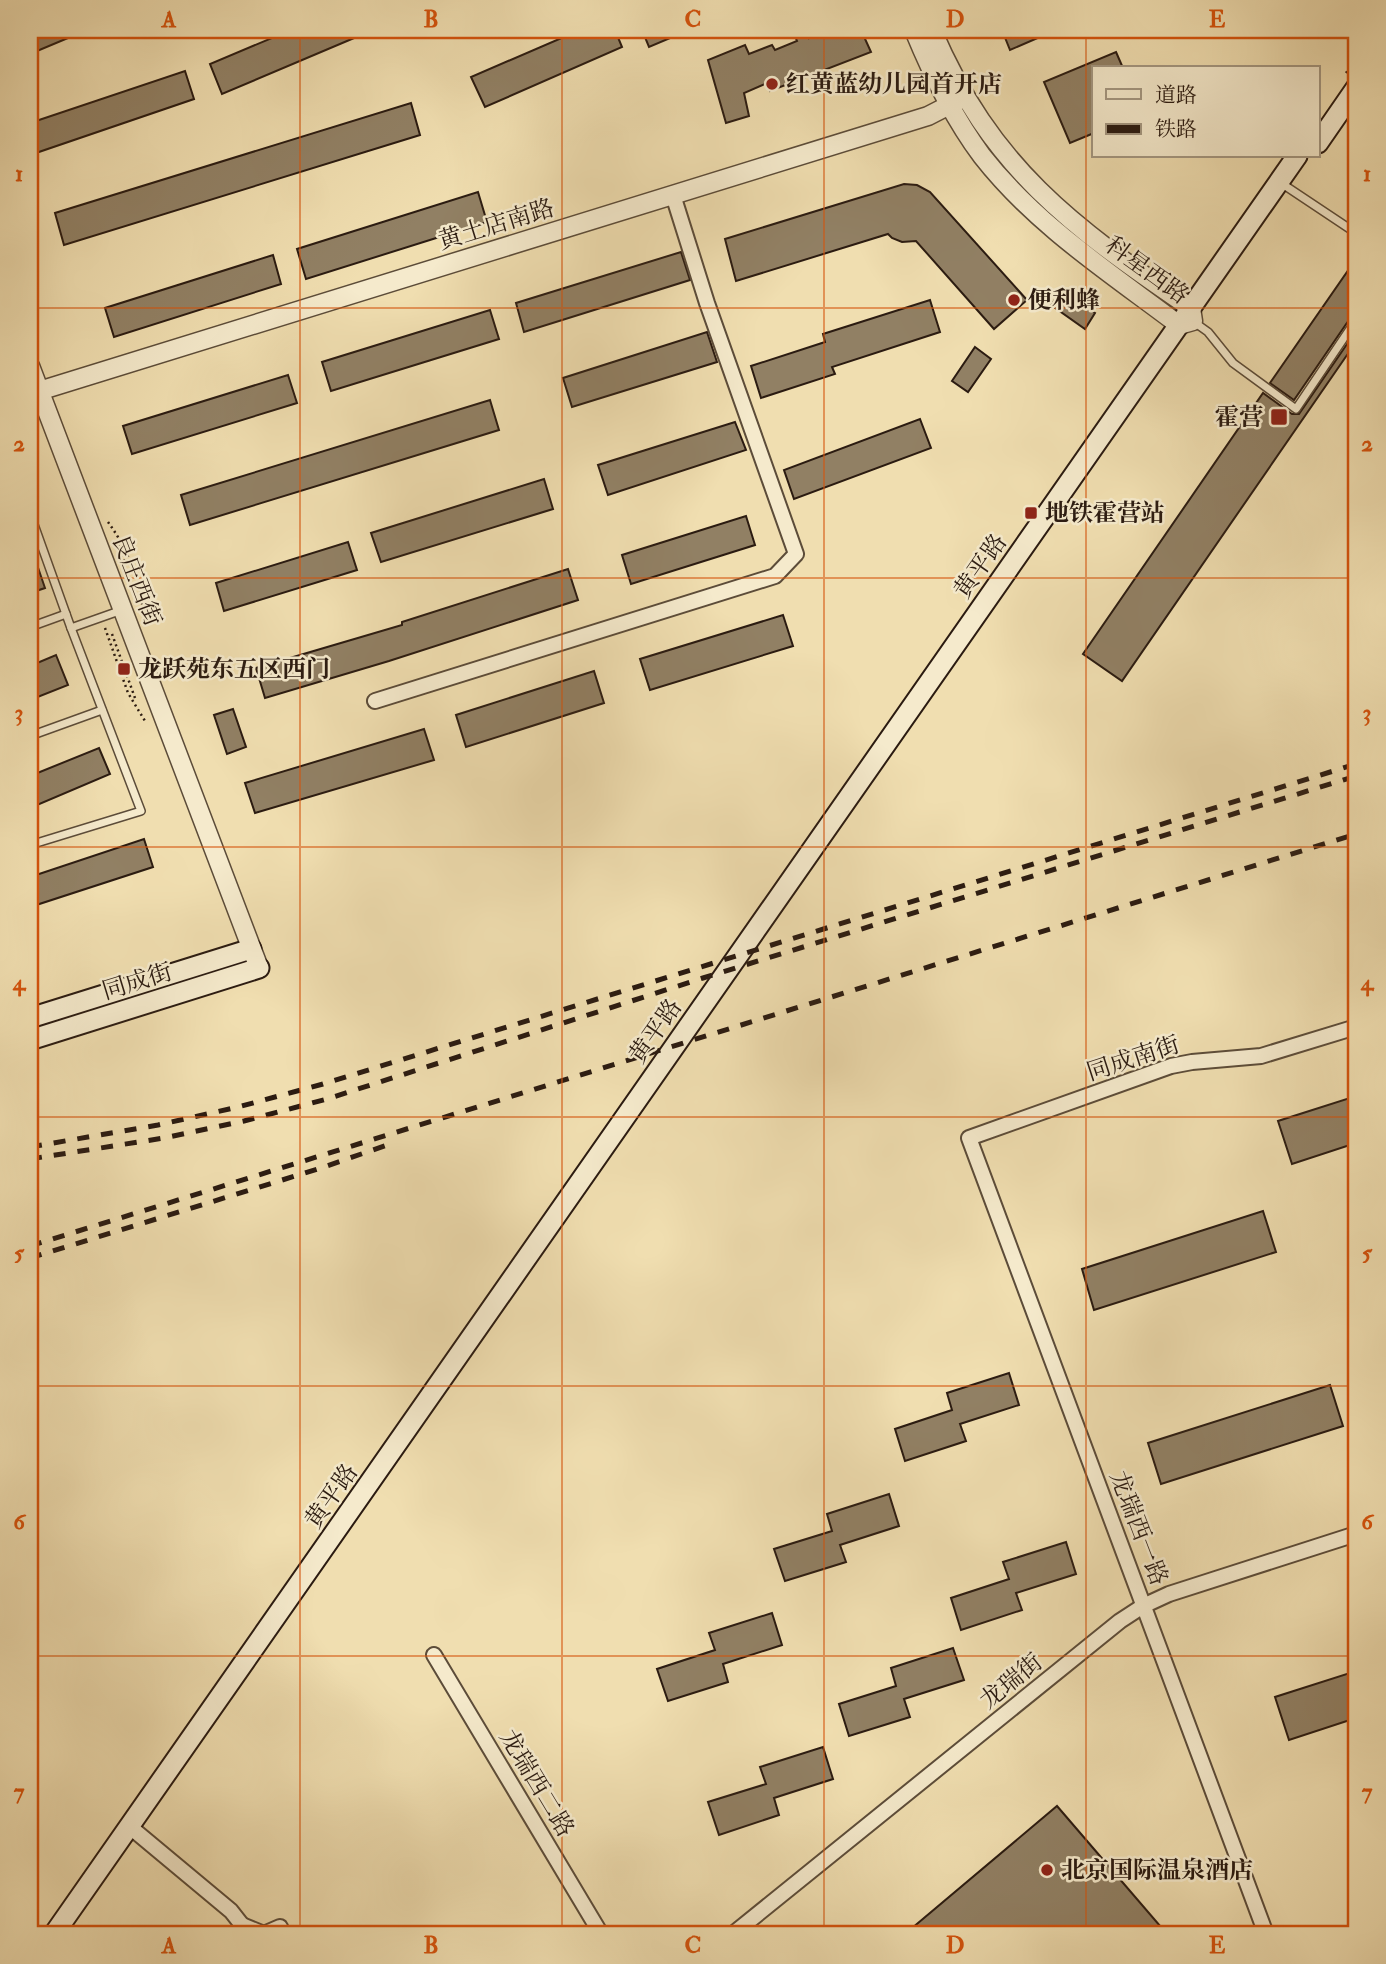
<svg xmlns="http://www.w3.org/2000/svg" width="1386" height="1964" font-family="'IM FELL Double Pica','Noto Serif SC',serif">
<rect width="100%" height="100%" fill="#f0deb0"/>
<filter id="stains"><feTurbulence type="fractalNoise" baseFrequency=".00286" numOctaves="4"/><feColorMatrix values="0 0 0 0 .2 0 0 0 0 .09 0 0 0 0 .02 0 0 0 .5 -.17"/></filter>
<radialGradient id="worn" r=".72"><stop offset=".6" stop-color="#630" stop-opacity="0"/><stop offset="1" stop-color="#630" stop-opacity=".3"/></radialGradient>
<g fill="#918064" stroke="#2b1b11" stroke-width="2">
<polygon points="30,30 87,30 30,54"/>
<polygon points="291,30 373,30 222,94 210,64"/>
<polygon points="580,30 615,30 622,47 485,107 471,77"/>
<polygon points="642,30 689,30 649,47"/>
<polygon points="827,30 861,30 871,52 770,91 767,83 744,93 749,116 726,123 708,60 745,45 749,54 772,45 775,50 797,41 795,36 807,31 809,38"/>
<polygon points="1002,30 1056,30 1010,50"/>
<polygon points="1116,52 1123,68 1094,68 1094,133 1070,143 1044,82"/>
<polygon points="185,71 194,99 30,155 30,123"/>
<polygon points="411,103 420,135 64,245 55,213"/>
<polygon points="904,184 917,185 930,192 1027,300 994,329 916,241 902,242 892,238 888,234 736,281 725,239"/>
<polygon points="478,192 487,222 306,279 297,249"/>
<polygon points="681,252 690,280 524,332 516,303"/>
<polygon points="273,255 281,284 114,337 105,308"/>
<polygon points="1356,259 1356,314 1351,317 1294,400 1270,383"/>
<polygon points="1062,290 1095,313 1085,329 1051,305"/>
<polygon points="930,300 940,332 832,367 835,374 761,398 751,366 825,342 823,334"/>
<polygon points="490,310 499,339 331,391 322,362"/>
<polygon points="1356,331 1356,342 1122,681 1083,654 1263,393 1292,414 1299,414"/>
<polygon points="707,332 717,362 572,407 563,378"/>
<polygon points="975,347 991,359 968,392 952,381"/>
<polygon points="288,375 297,403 132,454 123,426"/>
<polygon points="490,400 499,430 190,525 181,495"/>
<polygon points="920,419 931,448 794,499 784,470"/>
<polygon points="735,422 746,450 608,495 598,465"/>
<polygon points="544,479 553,509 381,562 371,533"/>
<polygon points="746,516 755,545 631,584 622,555"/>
<polygon points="348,542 357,570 224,611 216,583"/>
<polygon points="30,550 32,550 45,588 30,593"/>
<polygon points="568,569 578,600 389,661 265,698 256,668 402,625 402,622"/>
<polygon points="783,615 793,646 650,690 640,659"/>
<polygon points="56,655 68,685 30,700 30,666"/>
<polygon points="594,671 604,703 466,747 456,715"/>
<polygon points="233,709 246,747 227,754 214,715"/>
<polygon points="424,729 434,760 255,813 245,783"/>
<polygon points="99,748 110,774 30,808 30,776"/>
<polygon points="144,839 153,867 30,907 30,877"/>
<polygon points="1356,1096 1356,1143 1292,1164 1278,1121"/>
<polygon points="1263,1211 1276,1252 1094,1310 1082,1269"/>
<polygon points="1009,1373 1019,1405 960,1424 966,1441 905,1461 895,1429 952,1410 947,1393"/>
<polygon points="1330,1385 1343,1426 1161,1484 1148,1443"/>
<polygon points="889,1494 899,1526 840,1545 846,1562 785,1581 774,1549 832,1531 827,1514"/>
<polygon points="1066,1542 1076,1574 1016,1593 1022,1610 961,1630 951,1598 1009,1579 1003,1562"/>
<polygon points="772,1613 782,1645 723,1664 728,1682 668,1701 657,1669 715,1650 709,1633"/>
<polygon points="953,1648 964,1680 904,1699 910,1717 849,1736 839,1704 896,1686 891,1668"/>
<polygon points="1356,1671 1356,1718 1289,1740 1275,1697"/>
<polygon points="823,1747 833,1779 774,1798 779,1815 719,1835 708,1802 766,1784 760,1767"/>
<polygon points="1057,1806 1167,1934 905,1934"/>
</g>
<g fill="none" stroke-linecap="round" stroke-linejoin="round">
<defs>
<g id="service">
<polyline points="1281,183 1356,233"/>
<polyline points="1194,322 1208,332 1233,363 1296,409 1356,320"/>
<polyline points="30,520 32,519 71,628 122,610"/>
<polyline points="30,627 66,614"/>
<polyline points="30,736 102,710"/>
<polyline points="30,845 141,811 71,628"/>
</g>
<g id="minor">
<polyline points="375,701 775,576 796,554 707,303 673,195"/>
<polyline points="434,1655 601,1934"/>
<polyline points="129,1826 231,1911 242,1925"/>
<polyline points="241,1932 242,1925 264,1934"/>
<polyline points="264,1934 280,1927 283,1934"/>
<polyline points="733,1934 1120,1621 1143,1606 1169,1594 1356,1534"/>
<polyline points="1266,1934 969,1138 1171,1066 1192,1062 1261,1056 1356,1027"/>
</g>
<g id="tertiary">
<path d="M914 30C932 74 953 117 982 156 1036 225 1109 272 1179 325L1193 321 1191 308C1071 226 991 168 932 30"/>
<polyline points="30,366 259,968"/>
<polyline points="39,391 928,116 965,97"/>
</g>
<g id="secondary">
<polyline points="1318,143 1356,88"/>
<polyline points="30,1018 251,949"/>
<polyline points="30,1040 259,968"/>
<polyline points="54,1934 1297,156"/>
</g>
</defs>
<use href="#service" stroke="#5c4c39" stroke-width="10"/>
<use href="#minor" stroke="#5c4c39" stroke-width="18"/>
<use href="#tertiary" stroke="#5c4c39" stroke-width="21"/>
<use href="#secondary" stroke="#2b1b11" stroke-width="23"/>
<g stroke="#2b1b11" stroke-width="2.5" stroke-dasharray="2 3.5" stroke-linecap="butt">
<polyline points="1346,73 1356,59"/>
<polyline points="30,328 38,351"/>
<path d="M108 522C127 548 140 580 143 612"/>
<polyline points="118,544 125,563"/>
<polyline points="105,628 128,693 145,721"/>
<polyline points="112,634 135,698"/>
</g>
<use href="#service" stroke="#f5eacc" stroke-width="7"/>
<use href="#minor" stroke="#f5eacc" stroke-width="14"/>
<use href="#tertiary" stroke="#f5eacc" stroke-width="18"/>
<use href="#secondary" stroke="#f5eacc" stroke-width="19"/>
<g stroke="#2b1b11" stroke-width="5" stroke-dasharray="12 12" stroke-linecap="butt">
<polyline points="30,1147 158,1125 238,1107 323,1084 1356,764"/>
<polyline points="30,1159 164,1138 244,1121 327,1099 703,978 1356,776"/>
<polyline points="30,1246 1356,834"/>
<polyline points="30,1258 321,1168 390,1144"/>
</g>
</g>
<path fill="none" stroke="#d5530c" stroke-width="2" stroke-opacity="0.55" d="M300 30V1934M562 30V1934M824 30V1934M1086 30V1934M30 308H1356M30 578H1356M30 847H1356M30 1117H1356M30 1386H1356M30 1656H1356"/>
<g fill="#8f2418" stroke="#f5eacc" stroke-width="2.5">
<circle cx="772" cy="84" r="7"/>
<circle cx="1014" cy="300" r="7"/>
<rect x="1270" y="408" width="18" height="18" rx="3.5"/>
<rect x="1024" y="506" width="14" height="14" rx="3.5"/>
<rect x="117" y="662" width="14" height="14" rx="3.5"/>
<circle cx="1047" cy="1870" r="7"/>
</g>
<g text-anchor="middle" stroke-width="5" stroke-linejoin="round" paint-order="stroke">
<g font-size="24" font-weight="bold" fill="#2b1b11" stroke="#f5eacc" text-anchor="start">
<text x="786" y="92">红黄蓝幼儿园首开店</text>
<text x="1028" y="308">便利蜂</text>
<text x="1263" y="425" text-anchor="end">霍营</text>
<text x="1045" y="521">地铁霍营站</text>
<text x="138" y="677">龙跃苑东五区西门</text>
<text x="1061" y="1878">北京国际温泉酒店</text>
</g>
<g font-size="24" fill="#2b1b11" stroke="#f5eacc">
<text transform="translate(496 224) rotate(-17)" y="8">黄土店南路</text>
<text transform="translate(1147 270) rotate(36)" y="8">科星西路</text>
<text transform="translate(980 566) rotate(-55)" y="8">黄平路</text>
<text transform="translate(137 580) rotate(69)" y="8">良庄西街</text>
<text transform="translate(137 981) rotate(-17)" y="8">同成街</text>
<text transform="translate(655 1031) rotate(-55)" y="8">黄平路</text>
<text transform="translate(1133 1058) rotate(-18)" y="8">同成南街</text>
<text transform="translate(331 1496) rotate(-55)" y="8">黄平路</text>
<text transform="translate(1139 1528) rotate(69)" y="8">龙瑞西一路</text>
<text transform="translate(1011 1681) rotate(-39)" y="8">龙瑞街</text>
<text transform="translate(537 1783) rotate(59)" y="8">龙瑞西二路</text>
</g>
</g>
<rect width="1386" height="1964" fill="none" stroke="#f0deb0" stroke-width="77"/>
<rect x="1092" y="66" width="228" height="91" fill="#f5eacc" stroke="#a49781" stroke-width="2"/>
<rect x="1106" y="89" width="35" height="10" fill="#f5eacc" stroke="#a49781" stroke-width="2"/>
<text x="1155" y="102" font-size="21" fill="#2b1b11">道路</text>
<rect x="1106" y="124" width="35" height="10" fill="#2b1b11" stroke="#a49781" stroke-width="2"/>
<text x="1155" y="136" font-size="21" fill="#2b1b11">铁路</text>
<rect x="38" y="38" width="1310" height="1888" fill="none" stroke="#d5530c" stroke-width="2.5"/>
<g font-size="23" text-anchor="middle" font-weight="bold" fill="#d5530c">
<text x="169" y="27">A</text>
<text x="431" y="27">B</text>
<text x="693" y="27">C</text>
<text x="955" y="27">D</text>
<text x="1217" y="27">E</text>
<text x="19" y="181">1</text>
<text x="1367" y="181">1</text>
<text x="19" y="451">2</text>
<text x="1367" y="451">2</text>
<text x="19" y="720">3</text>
<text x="1367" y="720">3</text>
<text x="19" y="990">4</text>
<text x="1367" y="990">4</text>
<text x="19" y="1260">5</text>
<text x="1367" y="1260">5</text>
<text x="19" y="1529">6</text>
<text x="1367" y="1529">6</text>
<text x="19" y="1799">7</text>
<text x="1367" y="1799">7</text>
<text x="169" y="1953">A</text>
<text x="431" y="1953">B</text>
<text x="693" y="1953">C</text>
<text x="955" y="1953">D</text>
<text x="1217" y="1953">E</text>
</g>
<rect width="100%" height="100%" filter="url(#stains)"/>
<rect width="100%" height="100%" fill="url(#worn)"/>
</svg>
